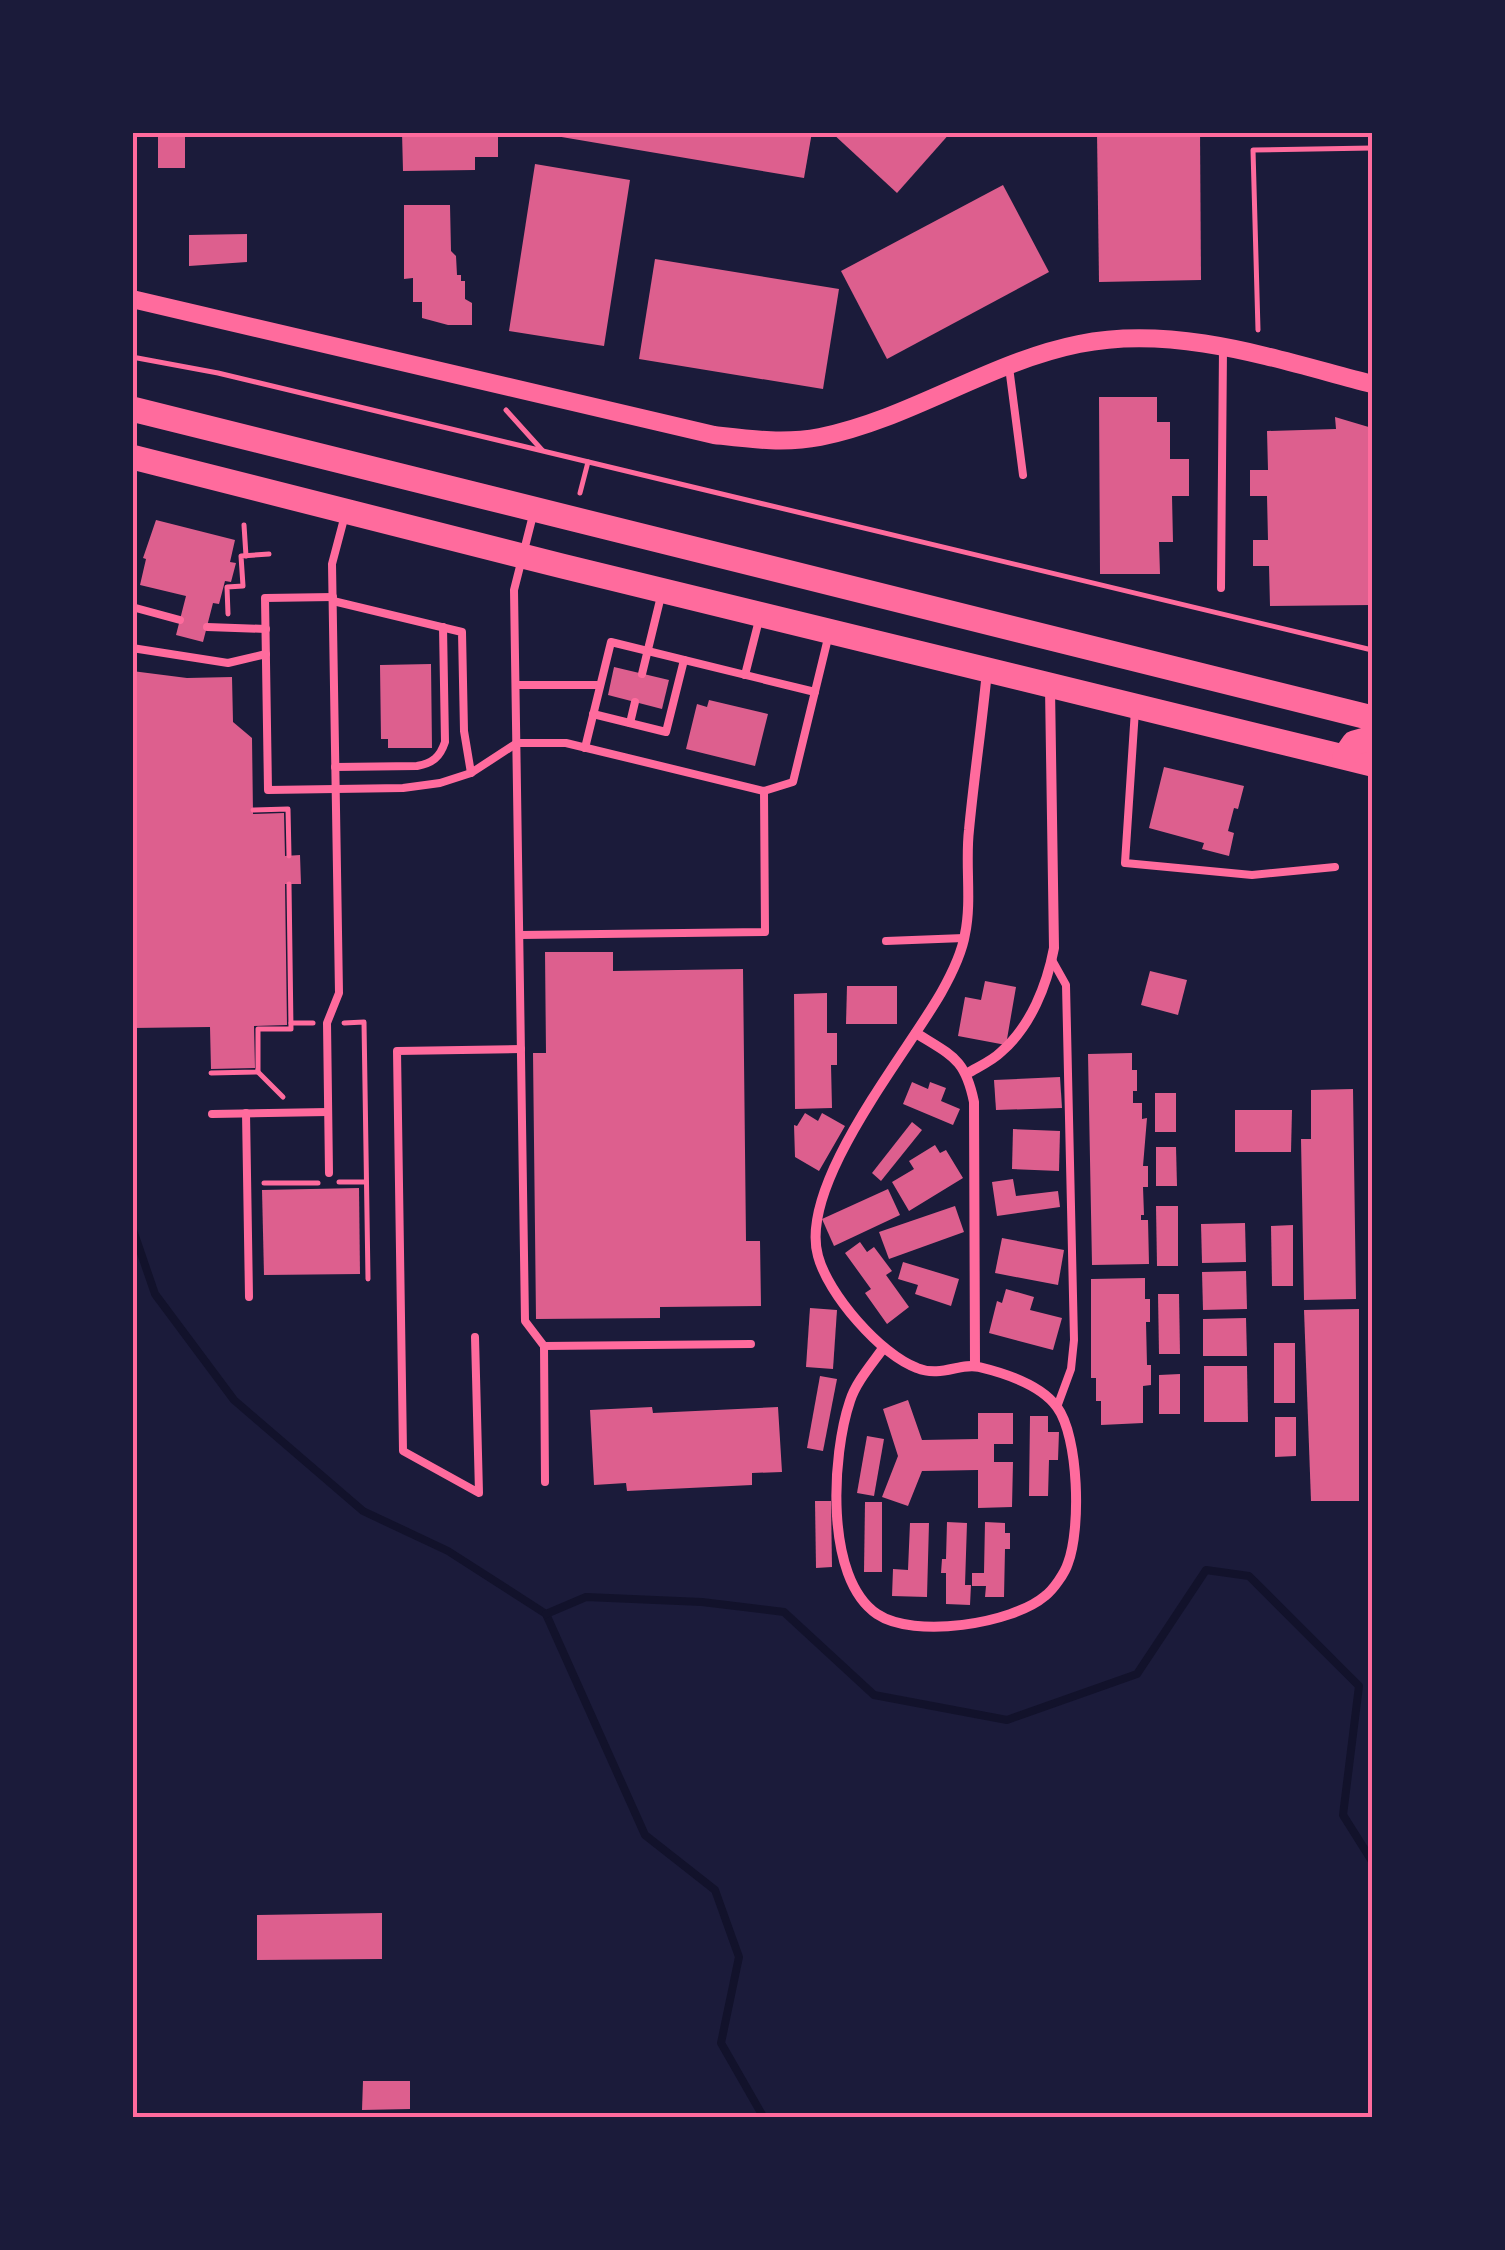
<svg xmlns="http://www.w3.org/2000/svg" width="1505" height="2250" font-family="Quicksand,sans-serif">
<rect width="100%" height="100%" fill="#1b1b3a"/>
<g fill="none" stroke-linecap="round" stroke-linejoin="round">
<g stroke="#12122b" stroke-width="8">
<polyline points="132,1227 155,1294 234,1400 363,1511 448,1551 546,1614 645,1835 715,1890 739,1957 721,2043 764,2118"/>
<polyline points="546,1614 586,1597 702,1602 784,1612 874,1695 1007,1720 1137,1674 1206,1570 1249,1576 1359,1686 1343,1815 1372,1861"/>
</g>
</g>
<g fill="#dd5f8e">
<polygon points="158,132 189,132 189,136 185,136 185,168 158,168"/>
<polygon points="402,132 498,132 498,157 475,157 475,170 403,171"/>
<polygon points="532,132 812,132 804,178"/>
<polygon points="831,132 951,132 897,193"/>
<polygon points="1097,132 1200,132 1201,280 1099,282"/>
<polygon points="535,164 630,180 604,346 509,331"/>
<polygon points="1003,185 1049,272 887,359 841,271"/>
<polygon points="404,205 450,205 451,251 456,256 457,275 461,275 461,281 465,281 465,299 472,303 472,325 448,325 422,318 422,302 413,302 413,278 404,279"/>
<polygon points="247,234 247,262 189,266 189,235"/>
<polygon points="655,259 839,289 823,389 639,359"/>
<polygon points="1099,397 1157,397 1157,422 1170,422 1170,459 1189,459 1189,496 1172,496 1173,542 1159,542 1160,574 1100,574"/>
<polygon points="1335,417 1372,428 1372,605 1270,606 1269,566 1253,566 1253,540 1268,540 1267,496 1250,496 1250,470 1268,470 1267,431 1336,429"/>
<polygon points="156,520 235,540 230,562 236,563 231,582 225,581 219,604 213,603 203,642 176,635 186,596 140,585 146,559 143,558"/>
<polygon points="431,664 432,748 388,748 388,739 381,739 380,665"/>
<polygon points="614,667 669,680 662,709 608,695"/>
<polygon points="132,671 187,678 232,677 233,722 252,738 253,814 284,813 285,856 300,855 301,884 285,884 287,1025 254,1026 255,1068 211,1069 210,1027 132,1028"/>
<polygon points="709,700 768,714 755,766 686,749 697,704 707,707"/>
<polygon points="1164,767 1244,786 1238,809 1234,808 1228,831 1234,833 1229,856 1202,849 1204,843 1149,828"/>
<polygon points="545,952 613,952 613,971 743,969 746,1241 760,1241 761,1306 660,1307 660,1318 536,1319 533,1053 546,1053"/>
<polygon points="1150,971 1187,980 1178,1015 1141,1005"/>
<polygon points="985,981 1016,987 1006,1045 958,1036 965,997 981,1000"/>
<polygon points="847,986 897,986 897,1024 846,1024"/>
<polygon points="827,993 827,1033 837,1033 837,1065 831,1065 832,1108 795,1109 794,994"/>
<polygon points="1132,1053 1132,1070 1137,1070 1137,1091 1133,1091 1133,1103 1142,1103 1142,1119 1147,1118 1143,1166 1148,1166 1148,1187 1143,1187 1144,1215 1141,1215 1141,1220 1148,1220 1149,1264 1092,1265 1088,1054"/>
<polygon points="1060,1077 1062,1108 996,1110 994,1080"/>
<polygon points="912,1082 928,1089 930,1082 946,1088 941,1101 960,1109 953,1125 903,1104"/>
<polygon points="1353,1089 1356,1299 1304,1300 1301,1139 1311,1139 1311,1090"/>
<rect x="1155" y="1093" width="21" height="39"/>
<polygon points="1235,1110 1292,1110 1291,1152 1235,1152"/>
<polygon points="805,1113 818,1121 822,1113 845,1126 819,1171 795,1157 794,1125 797,1126"/>
<polygon points="912,1122 922,1130 881,1181 872,1173"/>
<polygon points="1013,1129 1060,1131 1059,1171 1012,1169"/>
<polygon points="935,1145 940,1153 946,1150 963,1178 909,1211 892,1182 914,1169 909,1161"/>
<polygon points="1156,1147 1176,1147 1177,1186 1156,1186"/>
<polygon points="1013,1179 1016,1196 1058,1191 1060,1207 997,1216 992,1182"/>
<polygon points="359,1188 360,1274 264,1275 262,1190"/>
<polygon points="888,1189 900,1215 834,1246 822,1219"/>
<polygon points="955,1206 964,1232 889,1259 879,1232"/>
<polygon points="1156,1206 1178,1206 1178,1266 1157,1266"/>
<polygon points="1245,1223 1246,1262 1202,1263 1201,1224"/>
<polygon points="1293,1225 1293,1286 1272,1286 1271,1226"/>
<polygon points="1002,1238 1064,1250 1058,1285 995,1273"/>
<polygon points="860,1242 867,1252 874,1247 892,1271 886,1275 909,1307 887,1324 865,1293 871,1289 845,1253"/>
<polygon points="903,1262 959,1279 951,1306 915,1294 918,1285 898,1279"/>
<polygon points="1246,1271 1247,1309 1203,1310 1202,1272"/>
<polygon points="1145,1278 1145,1299 1150,1299 1150,1322 1146,1322 1147,1365 1151,1365 1151,1385 1143,1386 1143,1423 1101,1425 1101,1401 1096,1401 1096,1378 1091,1378 1091,1279"/>
<polygon points="1006,1289 1034,1297 1030,1310 1062,1318 1053,1350 989,1333 997,1301 1002,1303"/>
<polygon points="1158,1294 1179,1294 1180,1354 1159,1354"/>
<polygon points="810,1308 837,1310 833,1369 806,1367"/>
<polygon points="1359,1309 1359,1501 1311,1501 1304,1310"/>
<polygon points="1246,1318 1247,1356 1203,1356 1203,1319"/>
<rect x="1274" y="1343" width="21" height="60"/>
<polygon points="1204,1366 1247,1366 1248,1422 1204,1422"/>
<polygon points="1180,1374 1180,1414 1159,1414 1159,1375"/>
<polygon points="820,1376 837,1379 823,1451 807,1448"/>
<polygon points="908,1400 922,1440 978,1439 978,1413 1013,1413 1013,1444 994,1444 994,1462 1013,1462 1012,1507 978,1508 978,1470 922,1471 908,1506 882,1497 898,1456 883,1409"/>
<polygon points="652,1407 653,1413 778,1407 782,1472 752,1473 752,1485 627,1491 626,1483 594,1485 590,1410"/>
<polygon points="1030,1416 1048,1416 1048,1432 1059,1432 1058,1460 1049,1460 1048,1496 1029,1496"/>
<polygon points="1275,1417 1296,1417 1296,1456 1275,1457"/>
<polygon points="867,1436 884,1439 874,1496 857,1493"/>
<polygon points="815,1501 831,1501 832,1567 816,1568"/>
<polygon points="865,1502 882,1502 882,1572 864,1572"/>
<polygon points="947,1522 967,1523 965,1585 971,1585 970,1605 946,1604 946,1573 941,1573 942,1559 946,1559"/>
<polygon points="985,1522 1005,1523 1005,1533 1010,1533 1010,1549 1005,1549 1004,1597 985,1597 986,1586 972,1586 972,1573 984,1573"/>
<polygon points="910,1523 929,1523 927,1597 892,1596 893,1569 908,1570"/>
<polygon points="382,1913 382,1959 257,1960 257,1915"/>
<polygon points="363,2081 410,2081 410,2109 362,2110"/>
</g>
<g fill="none" stroke-linecap="round" stroke-linejoin="round">
<g stroke="#ff6b9d" stroke-width="5">
<polyline points="1258,330 1253,150 1372,148"/>
<polyline points="132,357 218,373 1372,650"/>
<polyline points="506,410 542,450"/>
<polyline points="580,493 588,462"/>
<polyline points="244,525 246,556"/>
<polyline points="228,614 227,587 243,586 241,556 269,554"/>
<polyline points="253,810 288,809 289,856"/>
<polyline points="291,1023 313,1023"/>
<polyline points="344,1023 364,1022 368,1279"/>
<polyline points="258,1072 283,1097"/>
<polyline points="211,1073 258,1072 258,1029 291,1029 289,884"/>
<polyline points="339,1182 366,1182"/>
<polyline points="264,1183 318,1183"/>
</g>
<g stroke="#ff6b9d" stroke-width="8">
<polyline points="1009,367 1023,475"/>
<polyline points="533,515 514,590 525,1321 544,1346 545,1482"/>
<polyline points="1221,588 1223,348"/>
<polyline points="333,597 265,598 268,790 403,788 440,783 471,773 517,743 566,743 764,791 793,782 829,634"/>
<polyline points="333,601 462,632 464,731 471,773"/>
<polyline points="132,607 180,620"/>
<polyline points="207,627 266,629"/>
<polyline points="132,648 228,663 266,654"/>
<polyline points="642,674 661,596"/>
<polyline points="745,675 760,616"/>
<polyline points="516,685 600,685"/>
<polyline points="1135,710 1125,863 1252,875 1335,867"/>
<polyline points="593,714 666,732 684,660"/>
<polyline points="630,723 635,702"/>
<polyline points="585,748 611,642 815,692"/>
<path d="M335 767 417 766C433 763 440 757 445 742L443 627"/>
<polyline points="520,935 765,932 764,791"/>
<polyline points="886,941 964,938"/>
<polyline points="1052,960 1066,985 1074,1340 1071,1369 1057,1407"/>
<polyline points="246,1113 249,1297"/>
<polyline points="212,1114 328,1112"/>
<polyline points="329,1173 327,1023 339,993 332,564 345,515"/>
<polyline points="475,1337 479,1493 403,1451 397,1051 521,1049"/>
<polyline points="544,1346 751,1344"/>
</g>
<g stroke="#ff6b9d" stroke-width="10">
<path d="M916 1033C952 1056 965 1058 974 1102L975 1365"/>
<path d="M968 1073C978 1067 992 1061 1001 1052 1031 1026 1047 985 1054 948L1050 688"/>
<path d="M884 1347C872 1364 856 1382 850 1401 832 1454 824 1578 877 1614 914 1639 1012 1624 1045 1596 1053 1590 1065 1573 1068 1563 1081 1529 1079 1437 1057 1407 1041 1385 1004 1373 979 1367 961 1362 941 1378 917 1368 880 1354 828 1294 818 1256 798 1185 905 1056 941 993 950 977 962 953 965 934 972 901 965 864 969 830 974 777 982 724 987 671"/>
</g>
<path stroke="#ff6b9d" stroke-width="18" d="M132 299 714 435C749 439 784 444 820 437 910 419 989 362 1079 344 1177 324 1278 360 1372 384"/>
<g stroke="#ff6b9d" stroke-width="25">
<polyline points="132,409 1372,718"/>
<polyline points="132,457 562,566 1372,764"/>
<polyline points="1345,756 1354,743 1372,738"/>
</g>
</g>
<rect width="1505" height="2250" fill="none" stroke="#1b1b3a" stroke-width="270"/>
<rect x="135" y="135" width="1235" height="1980" fill="none" stroke="#ff6b9d" stroke-width="4"/>
</svg>
